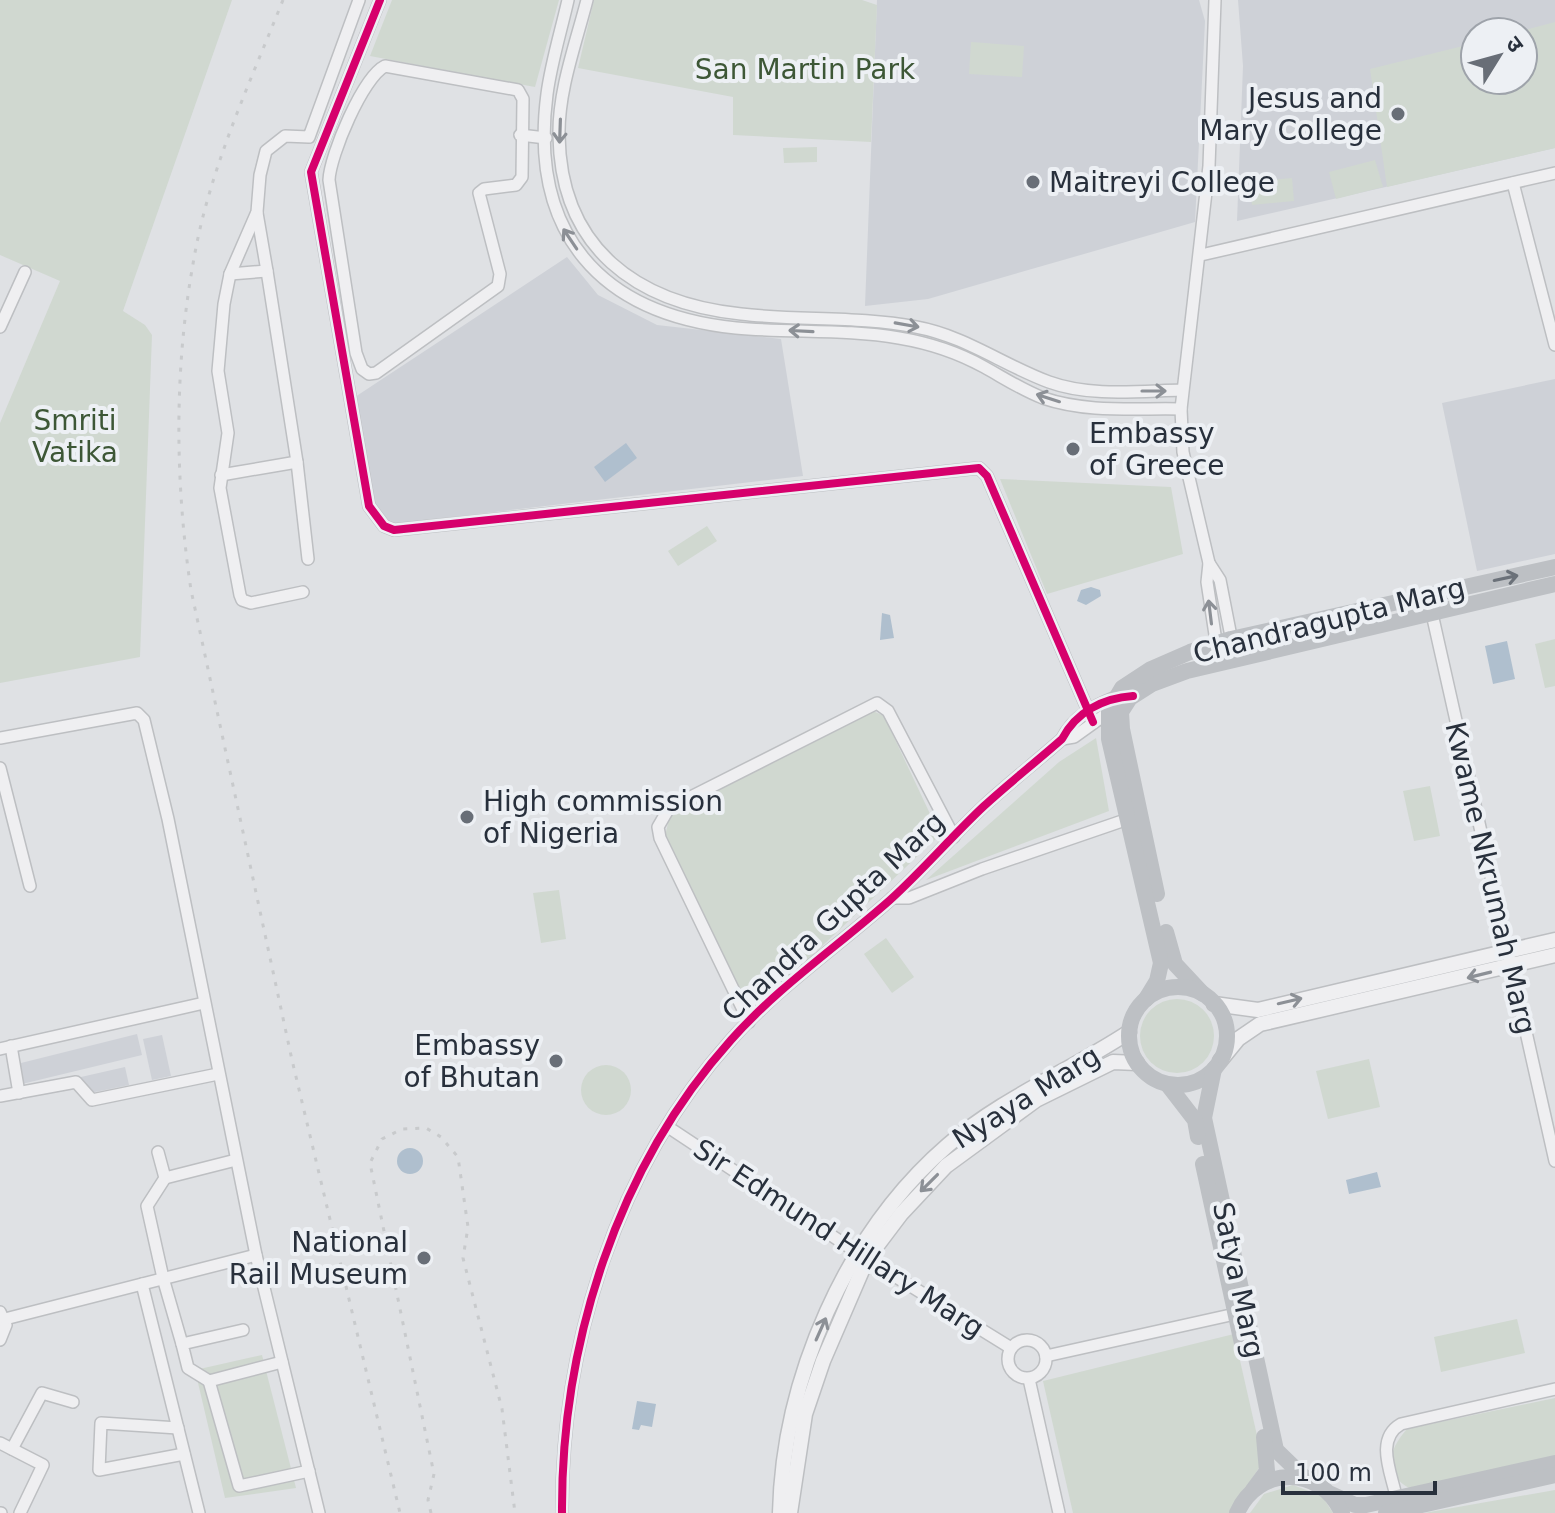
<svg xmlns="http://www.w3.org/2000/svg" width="1555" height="1513" font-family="'DejaVu Sans','Noto Sans Devanagari',sans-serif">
<rect width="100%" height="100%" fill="#dfe1e4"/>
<g fill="#ced1d7" fill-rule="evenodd">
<polygon points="877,0 1199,0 1205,21 1195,222 928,299 865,306"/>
<path d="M1238 0H1555V148L1237 221 1243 66ZM1475 32H1523V80H1475Z"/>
<polygon points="567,257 598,295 657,325 781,339 803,476 391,524 375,508 355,397"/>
<polygon points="1555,379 1555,554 1477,571 1442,403"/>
<polygon points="137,1034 142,1055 22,1084 17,1064"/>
<polygon points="162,1035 171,1076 152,1080 143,1039"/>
<polygon points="125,1067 129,1085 85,1094 81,1077"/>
</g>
<g fill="#d0d8d0">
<polygon points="0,0 232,0 123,311 145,325 152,335 140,657 0,683 0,423 60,281 0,255"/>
<polygon points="392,0 559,0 535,87 370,56"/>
<polygon points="594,0 862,0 877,5 871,142 733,135 733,97 578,68"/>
<polygon points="1555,22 1555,148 1387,187 1370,69 1475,43 1475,80 1523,80 1523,32 1517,32"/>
<polygon points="971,42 1024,46 1022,77 969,74"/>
<polygon points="817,147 817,162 784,163 783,148"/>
<polygon points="1375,160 1383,187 1336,199 1329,172"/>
<polygon points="1292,178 1294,201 1252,205 1249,182"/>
<polygon points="1000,479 1171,487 1183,554 1047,594"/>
<polygon points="707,526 717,541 678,566 668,551"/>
<polygon points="1555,639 1555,686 1545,688 1535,644"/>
<polygon points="871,710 884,716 940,835 751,1013 665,836 669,819 678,810"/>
<polygon points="1096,738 1109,811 926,880 1059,762"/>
<polygon points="1430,786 1440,836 1414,841 1403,791"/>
<polygon points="559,890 566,939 541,943 533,893"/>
<polygon points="886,938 914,977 892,993 864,954"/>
<circle cx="1177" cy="1036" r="37"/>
<polygon points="1369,1059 1380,1107 1328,1119 1316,1071"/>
<circle cx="606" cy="1090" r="25"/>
<polygon points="1517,1319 1525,1353 1441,1372 1434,1337"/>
<polygon points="1234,1334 1263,1462 1229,1513 1073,1513 1043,1381"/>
<polygon points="262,1355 296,1488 225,1498 195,1370"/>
<path d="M1555 1398V1456L1411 1489C1381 1474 1389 1449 1407 1429Z"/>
<polygon points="1293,1485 1322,1496 1333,1513 1250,1513 1264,1494"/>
<polygon points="1555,1490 1555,1513 1424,1513"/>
</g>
<g fill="#afbfce">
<polygon points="626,443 637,458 605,482 594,467"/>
<polygon points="1091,587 1100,590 1101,596 1086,605 1077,601 1081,590"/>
<polygon points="882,613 890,615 894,638 880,640"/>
<polygon points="1507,641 1515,679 1493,684 1485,646"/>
<circle cx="410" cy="1161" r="13"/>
<polygon points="1377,1172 1381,1187 1349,1194 1346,1180"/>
<polygon points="637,1401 656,1404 652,1427 641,1425 639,1430 632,1429"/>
</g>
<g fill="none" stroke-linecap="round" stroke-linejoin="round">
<defs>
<g id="minor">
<polyline points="380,0 311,172 369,506 384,526 394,530 979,468 987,476 1093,722"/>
<path d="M568 0C561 31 551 63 547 94 529 232 599 314 736 328 790 333 846 329 899 338 929 343 957 352 984 367 1004 378 1022 390 1043 398 1087 413 1135 408 1181 409"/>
<path d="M587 0C576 43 558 91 559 136 561 248 636 303 741 314 799 321 858 316 916 327 965 336 1003 365 1049 382 1090 397 1139 391 1182 390"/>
<polyline points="1215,0 1209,166 1181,409 1183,452 1209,563 1207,582 1219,661"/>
<path d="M385 66 518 90 523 99 522 177 516 185 484 189 479 193 500 274 498 286 376 373 369 374 362 369 356 353 329 180C330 155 363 77 385 66Z"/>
<polyline points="520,135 546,138"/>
<polyline points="1513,183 1555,345"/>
<polyline points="1201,255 1555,173"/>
<polyline points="230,274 267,271 257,213"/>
<polyline points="0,327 25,272"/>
<polyline points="297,462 308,559"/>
<polyline points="221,475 297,462 267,271"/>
<polyline points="1209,563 1220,580 1235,657"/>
<polyline points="303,592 251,603 242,600 240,595 220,488 228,433 218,371 224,304 230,274 257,212 260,175 266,151 285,136 309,137 359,0"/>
<polyline points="1428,596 1555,1161"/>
<polyline points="0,738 137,713 144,720 168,819 256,1255 319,1513"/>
<polyline points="1062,739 1074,737 1113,709"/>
<polyline points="0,768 30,886"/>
<polyline points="892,898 909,898 982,869 1128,819"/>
<polyline points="749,1022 660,838 658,827 669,808 877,703 888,711 954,837"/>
<polyline points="11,1046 19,1093"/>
<polyline points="0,1049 204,1003"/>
<polyline points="0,1096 76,1082 92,1100 218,1074"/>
<polyline points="668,1127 867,1259 1011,1348"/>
<polyline points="158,1152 165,1178 147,1206 163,1278 182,1344"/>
<polyline points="165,1178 236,1160"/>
<polyline points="142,1284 199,1513"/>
<polyline points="0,1312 6,1325 0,1340"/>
<polyline points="5,1319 256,1255"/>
<circle cx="1027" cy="1359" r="19"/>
<polyline points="1046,1356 1235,1314"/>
<polyline points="282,1362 209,1381 239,1486 309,1471"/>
<polyline points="1029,1379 1059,1513"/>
<polyline points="209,1381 188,1368 182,1344 243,1330"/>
<polyline points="178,1428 101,1423 99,1470 184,1454"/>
<polyline points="0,1443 43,1465 20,1513"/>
<polyline points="12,1449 42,1393 73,1402"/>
<path d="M1396 1496C1391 1472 1375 1439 1401 1424L1555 1389"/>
<polyline points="0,1513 1,1513"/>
<path d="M562 1513C561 1344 617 1167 731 1040 777 988 838 946 890 900 923 870 952 836 984 806 1009 783 1036 762 1062 739 1073 717 1093 706 1116 697"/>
</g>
<g id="tertiary">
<polyline points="1214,1004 1258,1010 1555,940"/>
<polyline points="1220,1061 1238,1039 1260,1024 1555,955"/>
<path d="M780 1513C783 1379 846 1233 948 1145 1002 1098 1070 1071 1129 1032"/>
<polyline points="790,1513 805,1414 823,1361 867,1259 901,1214 946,1166 1036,1100 1113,1062 1137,1063"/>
</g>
</defs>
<use href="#minor" stroke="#bdbfc2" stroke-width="14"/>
<use href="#tertiary" stroke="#bdbfc2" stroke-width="17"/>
<use href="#minor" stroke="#efeff1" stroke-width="11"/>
<use href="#tertiary" stroke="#efeff1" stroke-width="14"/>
<g stroke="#bdc0c4" stroke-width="16">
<polyline points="1157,894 1122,729 1121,712 1130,698 1152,684 1187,671 1555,584"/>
<polyline points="1166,932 1175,964 1203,994"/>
<circle cx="1178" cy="1036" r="49"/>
<polyline points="1146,999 1157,981 1161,963 1109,739 1109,710 1122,688 1151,669 1190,652 1231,639 1555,567"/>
<polyline points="1214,1069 1204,1118 1260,1376 1276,1450 1305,1478"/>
<polyline points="1168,1085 1195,1120 1198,1137"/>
<polyline points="1203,1164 1243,1348"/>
<polyline points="1253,1490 1267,1471 1264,1437"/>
<polyline points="1331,1494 1355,1505 1366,1505 1555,1463"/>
<path d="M1237 1513C1258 1465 1321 1465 1342 1513"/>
<polyline points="1386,1513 1555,1475"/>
</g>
<g stroke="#c8cacc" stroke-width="3" stroke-dasharray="4 8" stroke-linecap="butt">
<path d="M283 0C249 85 208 172 193 264 174 370 175 483 191 590L292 1060 400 1513"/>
<polyline points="431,1513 428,1500 434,1474 370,1163 382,1139 402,1129 426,1128 441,1137 458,1157 468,1227 463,1258 502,1409 515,1513"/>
</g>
<defs>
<g id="cycleway">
<polyline points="380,0 311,172 369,506 384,526 394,530 979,468 987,476 1093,722"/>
<path d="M562 1513C561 1344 617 1167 731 1040 777 988 838 946 890 900 923 870 952 836 984 806 1009 783 1036 762 1062 739 1076 712 1103 698 1133 696"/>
</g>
</defs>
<use href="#cycleway" stroke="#edf0f4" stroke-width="13"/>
<use href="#cycleway" stroke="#d6006c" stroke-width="8"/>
</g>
<defs><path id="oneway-shaft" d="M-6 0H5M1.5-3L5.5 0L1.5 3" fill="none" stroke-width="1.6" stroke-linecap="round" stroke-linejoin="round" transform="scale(2)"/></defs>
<g stroke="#8c9096">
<use href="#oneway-shaft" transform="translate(560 131) rotate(92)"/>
<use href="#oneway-shaft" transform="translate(570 239) rotate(-124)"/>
<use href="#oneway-shaft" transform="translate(907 325) rotate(10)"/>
<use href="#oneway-shaft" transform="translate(801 331) rotate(-177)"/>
<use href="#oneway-shaft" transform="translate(1154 391)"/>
<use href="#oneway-shaft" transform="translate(1048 398) rotate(-162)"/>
<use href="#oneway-shaft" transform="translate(1210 612) rotate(-97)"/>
<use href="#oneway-shaft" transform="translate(1479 975) rotate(166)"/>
<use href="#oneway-shaft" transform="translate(1290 1001) rotate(-13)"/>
<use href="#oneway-shaft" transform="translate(929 1183) rotate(135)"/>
<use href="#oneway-shaft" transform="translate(821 1329) rotate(-66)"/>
</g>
<use stroke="#6b7179" href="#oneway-shaft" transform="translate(1506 578) rotate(-12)"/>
<g fill="#686e77" stroke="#edf0f4" stroke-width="3">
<circle cx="1398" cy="114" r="8"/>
<circle cx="1033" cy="182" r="8"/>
<circle cx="1073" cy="449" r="8"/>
<circle cx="467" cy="817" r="8"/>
<circle cx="556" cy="1061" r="8"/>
<circle cx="424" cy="1258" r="8"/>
</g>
<g text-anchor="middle" stroke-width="8" stroke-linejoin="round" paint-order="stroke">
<g font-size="28" fill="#3d5736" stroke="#edf0f4">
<text x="805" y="79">San Martin Park</text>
<text x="75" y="430">Smriti<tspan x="75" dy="32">Vatika</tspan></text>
</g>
<g font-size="28" fill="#28303c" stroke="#edf0f4" text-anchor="end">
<text x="1382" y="108">Jesus and<tspan x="1382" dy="32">Mary College</tspan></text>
<text x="1049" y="192" text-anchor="start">Maitreyi College</text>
<text x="1089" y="443" text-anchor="start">Embassy<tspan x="1089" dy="32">of Greece</tspan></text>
<text x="483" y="811" text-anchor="start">High commission<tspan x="483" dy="32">of Nigeria</tspan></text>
<text x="540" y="1055">Embassy<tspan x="540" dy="32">of Bhutan</tspan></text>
<text x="408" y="1252">National<tspan x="408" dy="32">Rail Museum</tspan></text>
</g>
<g font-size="28" fill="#28303c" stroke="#edf0f4">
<text transform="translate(1329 620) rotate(-14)" y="10">Chandragupta Marg</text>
<text transform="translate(1491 878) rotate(77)" y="10">Kwame Nkrumah Marg</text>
<text transform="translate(833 916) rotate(-43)" y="10">Chandra Gupta Marg</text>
<text transform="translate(1026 1097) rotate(-32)" y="10">Nyaya Marg</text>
<text transform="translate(839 1238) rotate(33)" y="10">Sir Edmund Hillary Marg</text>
<text transform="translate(1239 1280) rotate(78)" y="10">Satya Marg</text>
</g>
</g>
<g transform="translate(1499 56) rotate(53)"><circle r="38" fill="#edf0f4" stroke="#9ea3aa" stroke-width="2"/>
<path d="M0-6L14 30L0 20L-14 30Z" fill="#686e77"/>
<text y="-12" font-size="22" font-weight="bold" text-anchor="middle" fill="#28303c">उ</text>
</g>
<path d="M1283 1481v12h152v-12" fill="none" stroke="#28303c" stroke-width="4"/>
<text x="1295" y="1481" font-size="24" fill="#28303c" stroke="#edf0f4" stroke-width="6" paint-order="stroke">100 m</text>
</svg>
